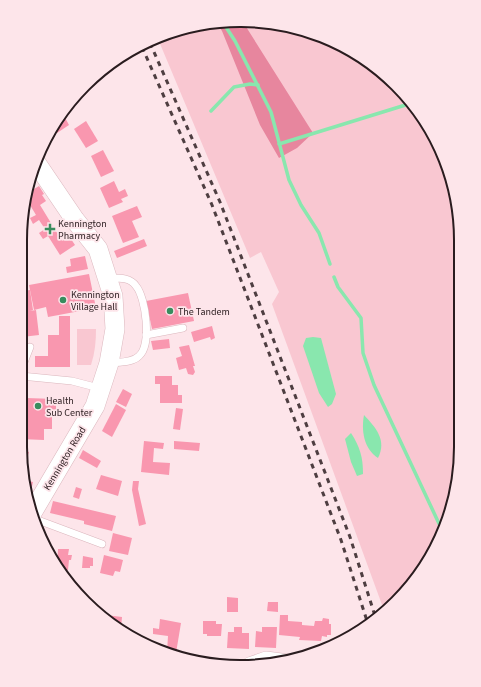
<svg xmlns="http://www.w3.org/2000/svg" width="481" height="687" font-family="'Source Sans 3',sans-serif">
<rect width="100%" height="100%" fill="#fde5ea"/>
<g fill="#f9c7d1">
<polygon points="255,20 338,43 406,95 438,143 459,211 461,461 438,544 385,613 272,304 279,292 261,252 250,258 158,39 169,32"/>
<path d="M77 329H96C96 341 95 353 91 365H77Z"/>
</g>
<polygon fill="#e7869e" points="243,22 313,133 297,148 279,158 260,125 222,31 218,25"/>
<g fill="#89e7ae">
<polygon points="313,337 321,338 336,394 332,404 328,407 319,393 303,346 306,338"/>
<path d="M364 415C376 428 387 440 378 458 364 449 361 431 364 415Z"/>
<path d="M351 433C360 447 363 457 363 474L357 476 351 462 345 439Z"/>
</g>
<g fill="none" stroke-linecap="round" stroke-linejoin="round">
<g stroke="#89e7ae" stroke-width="3.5">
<polyline points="224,24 235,41 271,112 289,180 301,205 319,233 330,264"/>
<polyline points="211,111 234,87 250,84 258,85"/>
<polyline points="279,144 412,103"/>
<polyline points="334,277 338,287 361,318 363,353 374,385 442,530"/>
</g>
</g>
<g fill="#f997af">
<polygon points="63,114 69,125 57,133 53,127"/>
<polygon points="86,121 98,141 86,148 74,129"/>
<polygon points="103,150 114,171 101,177 91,156"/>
<polygon points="114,181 119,192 125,189 128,196 121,199 123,202 109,208 100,188"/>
<polygon points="39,186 44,194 42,195 46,201 40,205 62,241 69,236 75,245 60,255 48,236 43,239 39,233 45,229 39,220 33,224 30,218 36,215 30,205 24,208 26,194"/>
<polygon points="137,206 142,217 132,221 139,237 123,243 112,216"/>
<polygon points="144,239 147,246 117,258 114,251"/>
<polygon points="85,256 88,269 67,273 66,267 71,266 70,259"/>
<polygon points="89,274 96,308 48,317 46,307 34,310 29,285"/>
<polygon points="30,290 33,310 30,311 36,310 39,335 22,337 23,291"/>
<polygon points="188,293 194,321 152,329 146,301"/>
<polygon points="59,316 70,316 70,367 35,367 35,356 48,356 48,335 59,335"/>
<polygon points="212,326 215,338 211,340 210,337 194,342 191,332"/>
<polygon points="169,339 170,348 153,350 151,341"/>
<polygon points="189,345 195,366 193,366 195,372 193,375 188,374 186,368 179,370 176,358 182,356 179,347"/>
<polygon points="155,376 172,376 172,385 178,385 178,395 182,395 182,403 160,403 160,384 155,384"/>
<polygon points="21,388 27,388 26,398 56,399 56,414 61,414 61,417 52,417 52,429 44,429 44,440 20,439"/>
<polygon points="123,389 132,394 126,407 116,402"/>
<polygon points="116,404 126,410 112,437 102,431"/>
<polygon points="176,408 183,409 180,430 173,429"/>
<polygon points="144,441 164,443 163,449 154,448 153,462 170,463 169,475 141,472"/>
<polygon points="174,441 200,443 199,451 174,449"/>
<polygon points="20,449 29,452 23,470 21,451"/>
<polygon points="83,450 101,461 97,468 79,458"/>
<polygon points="101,475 122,481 118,496 96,489"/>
<polygon points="24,480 33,482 30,495 26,494"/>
<polygon points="133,481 139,481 138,489 146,524 139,526 132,490"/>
<polygon points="76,487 82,489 79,499 73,497"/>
<polygon points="53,501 116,516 112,531 84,524 84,521 50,513"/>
<polygon points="113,533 132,538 128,555 109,551"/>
<polygon points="58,549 69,549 68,555 72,555 71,560 69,560 68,570 57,569"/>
<polygon points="104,555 123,560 120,572 115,571 113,576 100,573"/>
<polygon points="83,556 93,558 93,566 90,566 90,568 82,568"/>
<polygon points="227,597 238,598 238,612 227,612"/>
<polygon points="268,602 278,602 278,612 267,611"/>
<polygon points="106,615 122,617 121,628 105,619"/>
<polygon points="280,615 288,615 288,621 302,622 302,625 314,626 315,621 322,621 323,618 329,619 329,624 331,624 331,635 327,635 327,637 322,636 321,641 299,640 300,637 279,635"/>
<polygon points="160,619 181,623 176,653 167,652 168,636 153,634 153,628 159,629"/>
<polygon points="203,621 216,621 216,624 222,624 221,636 207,636 207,634 203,634"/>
<polygon points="234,627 242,627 242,633 249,633 249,649 227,648 228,632 234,632"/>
<polygon points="262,627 277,627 276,648 255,647 256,631 262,632"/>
</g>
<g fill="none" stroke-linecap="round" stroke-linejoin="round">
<defs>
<g id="lane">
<path d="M108 278C118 278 130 277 136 286 146 298 152 345 139 356 132 363 119 362 110 363"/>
<polyline points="146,335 183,328"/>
<polyline points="21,370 30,347"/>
<polyline points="21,376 72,381 99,388"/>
<polyline points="35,519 102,544"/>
</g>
<polyline id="street" points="249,664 266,658 289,661"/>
<polyline id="secondary" points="32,513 95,406 109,363 115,329 113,296 98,249 75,220 37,164"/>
</defs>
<use href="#lane" stroke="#dbb6bd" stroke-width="8"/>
<use href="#street" stroke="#dbb6bd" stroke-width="14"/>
<use href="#secondary" stroke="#dbb6bd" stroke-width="20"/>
<use href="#lane" stroke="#fff" stroke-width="7"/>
<use href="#street" stroke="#fff" stroke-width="13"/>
<use href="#secondary" stroke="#fff" stroke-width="19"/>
<g stroke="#4e3e41" stroke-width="3" stroke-dasharray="5 5" stroke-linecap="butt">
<polyline points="150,43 220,202 350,537 376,619"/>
<polyline points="142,47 212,205 341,540 368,624"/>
</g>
</g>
<g fill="#398c5e" stroke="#fde5ea" stroke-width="1.5">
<path d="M48 223h4v4h4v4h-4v4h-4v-4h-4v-4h4z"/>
<circle cx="63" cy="300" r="4"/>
<circle cx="170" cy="311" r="4"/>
<circle cx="38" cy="406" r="4"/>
</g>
<g text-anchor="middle" stroke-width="3.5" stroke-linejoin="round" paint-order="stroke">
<g font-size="10" fill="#2a1c1f" stroke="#fde5ea" text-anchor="start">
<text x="58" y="227">Kennington<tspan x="58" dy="12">Pharmacy</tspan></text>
<text x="71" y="298">Kennington<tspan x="71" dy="12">Village Hall</tspan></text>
<text x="178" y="315">The Tandem</text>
<text x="46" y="404">Health<tspan x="46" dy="12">Sub Center</tspan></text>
</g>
<g font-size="10" fill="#2a1c1f" stroke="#fde5ea">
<text transform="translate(64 458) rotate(-59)" y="4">Kennington Road</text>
</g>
</g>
<path d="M0 0H481V687H0ZM240 27H241A213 213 0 0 1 454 240V447A213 213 0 0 1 241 660H240A213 213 0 0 1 27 447V240A213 213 0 0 1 240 27Z" fill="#fde5ea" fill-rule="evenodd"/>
<path fill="none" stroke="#2a1c1f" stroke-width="2" d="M240 27H241A213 213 0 0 1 454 240V447A213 213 0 0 1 241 660H240A213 213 0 0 1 27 447V240A213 213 0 0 1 240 27Z"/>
</svg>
